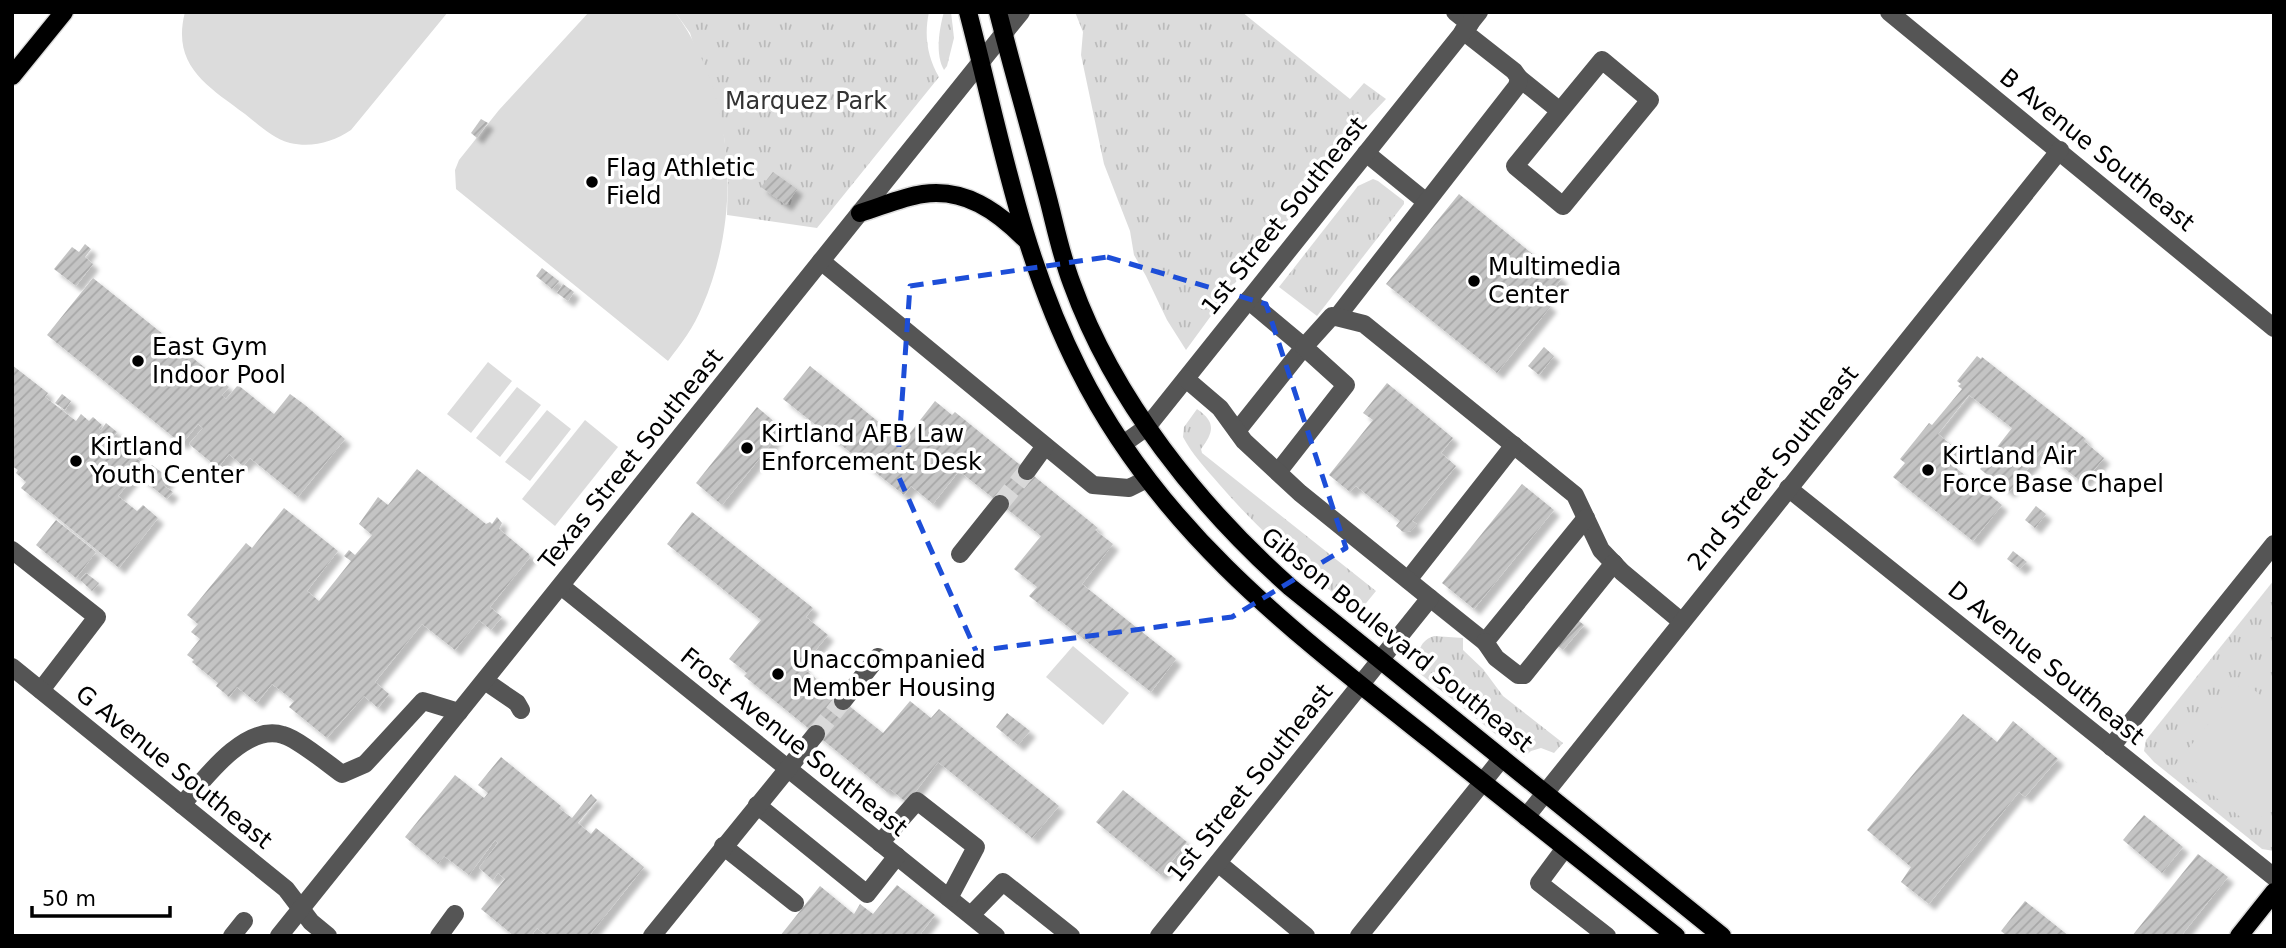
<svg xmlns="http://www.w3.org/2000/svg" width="2286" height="948" font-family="'DejaVu Sans',sans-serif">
<defs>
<pattern id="grass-tufts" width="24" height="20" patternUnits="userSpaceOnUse" patternTransform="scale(1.75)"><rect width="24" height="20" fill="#dcdcdc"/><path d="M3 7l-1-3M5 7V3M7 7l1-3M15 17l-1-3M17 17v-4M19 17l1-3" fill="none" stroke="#bbb"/></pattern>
<pattern id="building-hatch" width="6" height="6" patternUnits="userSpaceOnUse" patternTransform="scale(1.75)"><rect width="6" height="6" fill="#c4c4c4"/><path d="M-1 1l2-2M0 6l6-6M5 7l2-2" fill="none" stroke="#a7a7a7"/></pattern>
<filter id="shadow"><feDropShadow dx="6" dy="6" stdDeviation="2" flood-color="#0004"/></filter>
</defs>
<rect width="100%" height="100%" fill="#fff"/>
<g fill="url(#grass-tufts)">
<path d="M675 12H929C924 35 927 56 939 77L817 228 727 215 728 175 724 137 690 33Z"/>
<path d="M944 12H951L954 38 947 66 944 70C935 55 939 29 944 12Z"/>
<polygon points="1075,12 1242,12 1350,99 1364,83 1386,99 1367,119 1310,194 1235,283 1186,350 1167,320 1146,276 1134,255 1130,231 1104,164 1081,55 1083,32"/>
<polygon points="1373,179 1378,181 1404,201 1404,204 1317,316 1279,287 1358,186"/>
<path d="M1197 409C1216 422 1214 432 1201 449L1202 453 1376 591 1358 613C1307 572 1262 534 1219 484 1206 469 1192 454 1183 437L1184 427Z"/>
<polygon points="2274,580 2274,851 2262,849 2154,762 2144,751 2146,740"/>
<path d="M1434 636 1463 638V650L1483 669 1503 696 1563 743 1554 753 1541 748 1531 751 1524 757 1418 672C1419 656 1416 642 1434 636Z"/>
</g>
<g fill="#dcdcdc">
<path d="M185 12H448L351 130C333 142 312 148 290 143 273 139 259 125 245 114 208 86 171 66 185 12Z"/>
<path d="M589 12H675C735 95 743 214 702 307 694 327 681 344 668 361L456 189 455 170 459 160 499 110Z"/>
<polygon points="488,362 512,381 471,433 447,414"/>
<polygon points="517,387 541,405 500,457 476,438"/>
<polygon points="547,410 571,429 530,481 505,462"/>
<polygon points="585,420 618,447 555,526 522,499"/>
<polygon points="1073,646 1129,693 1103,725 1046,677"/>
<polygon points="2243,681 2274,706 2274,801 2253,827 2175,765"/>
</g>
<g fill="url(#building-hatch)" filter="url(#shadow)">
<polygon points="481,119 488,123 477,138 471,133"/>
<polygon points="773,172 797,189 786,205 761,187"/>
<polygon points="1459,194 1562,278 1544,301 1551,306 1497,373 1386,284"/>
<polygon points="85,244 91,249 85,257 93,264 76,286 54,269 72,247 79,252"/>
<polygon points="542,268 559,281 552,289 536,276"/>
<polygon points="93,278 229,387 222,395 226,399 238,385 274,414 290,394 305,405 345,439 298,497 250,458 243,466 229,454 218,468 189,444 203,428 198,424 182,444 47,335"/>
<polygon points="563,284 574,292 568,301 557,293"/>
<polygon points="1544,347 1554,356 1539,375 1528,366"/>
<polygon points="1977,356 1981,359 1982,357 2086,439 2084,441 2104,458 2083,483 2042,451 2009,492 1980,469 2012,428 1969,395 1938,434 1955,448 1946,460 2002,505 1973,541 1893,477 1905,463 1900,459 1929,423 1932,425 1962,389 1958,386 1961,384 1957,381"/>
<polygon points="12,365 48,393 45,397 76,421 81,414 89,421 93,417 102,425 99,428 101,430 106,423 117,432 112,439 126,450 129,447 138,453 135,457 144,465 118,496 137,511 143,505 158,518 119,568 21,488 26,482 16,473 18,470 12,466"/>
<polygon points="810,366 903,442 935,401 952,415 955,412 1098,528 1095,530 1113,544 1082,584 1176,659 1151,692 1029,596 1037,587 1014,569 1041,536 959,471 933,504 911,486 904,495 783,399"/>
<polygon points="1387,383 1453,438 1441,453 1456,466 1412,521 1417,524 1411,531 1407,532 1403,532 1396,526 1400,521 1356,486 1350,492 1329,475 1373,420 1363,413"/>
<polygon points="62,394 71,401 65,410 55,403"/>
<polygon points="757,407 783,429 722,505 696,483"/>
<polygon points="152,465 169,478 164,486 173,492 167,499 141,478"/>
<polygon points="417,469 486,524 490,522 492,524 497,517 502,523 499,529 529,554 530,557 490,607 502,617 491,630 479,620 455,650 422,624 375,682 389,694 378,708 364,696 327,738 289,707 294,701 272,684 257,703 237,687 229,697 216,686 218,683 192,662 194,660 187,655 200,639 191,632 198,624 187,615 246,543 252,548 284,508 338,551 307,591 319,601 351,561 344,556 349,550 355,555 372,535 359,524 378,497 388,505"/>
<polygon points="1522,484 1554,510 1474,609 1442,583"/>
<polygon points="2036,506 2046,514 2035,528 2025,520"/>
<polygon points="692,512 813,608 806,617 828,635 802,667 843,701 883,733 910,701 931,718 939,709 1059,806 1032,838 938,762 907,803 890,789 887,792 744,676 747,673 729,659 761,620 667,544"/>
<polygon points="56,520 96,552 76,578 36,545"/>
<polygon points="2013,551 2027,562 2020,569 2007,559"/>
<polygon points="86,573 99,583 92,591 80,580"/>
<polygon points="1566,611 1584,625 1563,650 1546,636"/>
<polygon points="1007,713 1030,731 1018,745 996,727"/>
<polygon points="1963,714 1997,742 2013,721 2058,759 2025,797 2019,792 1929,904 1901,882 1911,867 1867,830"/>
<polygon points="501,757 561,806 559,808 572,818 591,794 597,800 578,823 591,834 596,828 644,867 589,936 548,936 537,928 531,936 514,936 481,909 505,879 498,873 493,880 479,868 498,843 495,840 469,875 444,856 438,864 405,837 455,775 484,798 488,793 478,785"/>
<polygon points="1123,790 1187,842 1161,875 1096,822"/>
<polygon points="2144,815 2183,847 2162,873 2123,840"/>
<polygon points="2198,854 2228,877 2181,936 2132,936"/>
<polygon points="897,885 935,915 919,936 780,936 820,886 854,914 860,904 873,914"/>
<polygon points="2025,901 2069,936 2007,936 2001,931"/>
</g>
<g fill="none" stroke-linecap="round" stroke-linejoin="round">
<g stroke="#d9d9d9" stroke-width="18" stroke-dasharray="18 9" stroke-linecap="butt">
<polyline points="1000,504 1027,471"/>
<polyline points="816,734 843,701"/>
</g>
<defs>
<g id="major">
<path d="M968 12C1000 134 1021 256 1079 370 1159 530 1292 631 1430 740 1512 805 1594 870 1676 936"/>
<path d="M998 12C1013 71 1030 129 1045 187 1054 219 1060 253 1072 284 1114 400 1199 506 1290 587L1722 936"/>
<polyline points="12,76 64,12"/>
<path d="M860 213C880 207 902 197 923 194 965 188 997 211 1025 239"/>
<polyline points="2239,936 2274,892"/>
</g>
</defs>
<use href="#major" stroke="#dbdbdb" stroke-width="21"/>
<g stroke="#555" stroke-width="18">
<polyline points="1455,12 1470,24"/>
<polyline points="1889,12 2274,328"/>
<polyline points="1519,78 1560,111 1602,60 1650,100 1563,206 1515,166 1560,111"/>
<polyline points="1366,153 1425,201"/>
<polyline points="821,261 1093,485 1129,488 1147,479"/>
<polyline points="1337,317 1517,86 1519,78 1514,71 1463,31"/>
<polyline points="1237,431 1304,347 1248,300"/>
<polyline points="1123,444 1147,427 1479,12"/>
<polyline points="1027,471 1045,446"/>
<polyline points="1278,472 1346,385 1304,347 1332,316 1364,324 1575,495 1601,550 1622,572 1682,622"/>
<polyline points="1788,488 2274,877"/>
<polyline points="12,550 97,617 41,690"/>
<polyline points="960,554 1000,504"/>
<polyline points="1408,580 1514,445"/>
<polyline points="561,586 996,936"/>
<polyline points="1430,598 1485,642 1586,518"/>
<polyline points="1485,642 1496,658 1518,675 1524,675 1614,563"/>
<polyline points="12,667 286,889 311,922 328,936"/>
<polyline points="485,681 517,703 521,710"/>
<polyline points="843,701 878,657"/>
<polyline points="2111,747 2274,544"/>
<path d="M182 805C204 779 245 723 283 735 298 739 328 764 342 774L365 764 423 701 459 712"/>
<polyline points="757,805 867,894 897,856"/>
<polyline points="1526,817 2060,150"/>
<polyline points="880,843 917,801 976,847 949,898"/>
<polyline points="723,846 795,903"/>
<polyline points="1565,848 1539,883 1607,936"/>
<polyline points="1218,863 1306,936"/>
<polyline points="971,915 1003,882 1071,936"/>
<polyline points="232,936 244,921"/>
<polyline points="279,936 1021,12"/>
<polyline points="439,936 455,914"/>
<polyline points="652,936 816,734"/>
<polyline points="1159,936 1430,598 1300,493 1244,441 1220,408 1186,379"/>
<polyline points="1359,936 1502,758"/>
</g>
<use href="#major" stroke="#000" stroke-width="18"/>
</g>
<path fill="none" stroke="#1d4ed8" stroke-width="5" stroke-dasharray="14 9" stroke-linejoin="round" d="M1107 257 1266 304 1346 548 1232 617 976 651 897 473 910 286Z"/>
<g fill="#000" stroke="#fff" stroke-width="2.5">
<circle cx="592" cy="182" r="7"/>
<circle cx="1474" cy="281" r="7"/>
<circle cx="138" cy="361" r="7"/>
<circle cx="747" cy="448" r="7"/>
<circle cx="76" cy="461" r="7"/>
<circle cx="1928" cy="470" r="7"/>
<circle cx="778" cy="674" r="7"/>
</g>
<g text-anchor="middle" stroke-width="7" stroke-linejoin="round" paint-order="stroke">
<g font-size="24" fill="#333" stroke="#fff">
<text x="806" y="109">Marquez Park</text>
</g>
<g font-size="24" fill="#000" stroke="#fff">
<text transform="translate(2097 150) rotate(39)" y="8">B Avenue Southeast</text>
<text transform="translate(1284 216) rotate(-51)" y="8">1st Street Southeast</text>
<text transform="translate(631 459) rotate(-51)" y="8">Texas Street Southeast</text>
<text transform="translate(1773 468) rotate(-51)" y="8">2nd Street Southeast</text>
<text transform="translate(1397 640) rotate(39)" y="8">Gibson Boulevard Southeast</text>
<text transform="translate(2046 663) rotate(39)" y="8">D Avenue Southeast</text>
<text transform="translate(794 742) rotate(39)" y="8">Frost Avenue Southeast</text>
<text transform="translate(174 767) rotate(39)" y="8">G Avenue Southeast</text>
<text transform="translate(1250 783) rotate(-51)" y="8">1st Street Southeast</text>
</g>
<g font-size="24" fill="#000" stroke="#fff" text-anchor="start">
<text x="606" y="176">Flag Athletic<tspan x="606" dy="28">Field</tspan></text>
<text x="1488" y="275">Multimedia<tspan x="1488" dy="28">Center</tspan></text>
<text x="152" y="355">East Gym<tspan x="152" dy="28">Indoor Pool</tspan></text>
<text x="761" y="442">Kirtland AFB Law<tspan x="761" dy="28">Enforcement Desk</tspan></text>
<text x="90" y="455">Kirtland<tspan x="90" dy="28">Youth Center</tspan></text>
<text x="1942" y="464">Kirtland Air<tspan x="1942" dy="28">Force Base Chapel</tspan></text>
<text x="792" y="668">Unaccompanied<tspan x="792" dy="28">Member Housing</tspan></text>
</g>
</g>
<rect width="2286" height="948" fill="none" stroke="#000000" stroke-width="28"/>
<path d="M32 906v10h138v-10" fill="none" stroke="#000000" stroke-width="3.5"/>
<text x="42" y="906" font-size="21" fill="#000000" stroke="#ffffff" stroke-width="5" paint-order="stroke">50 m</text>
</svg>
